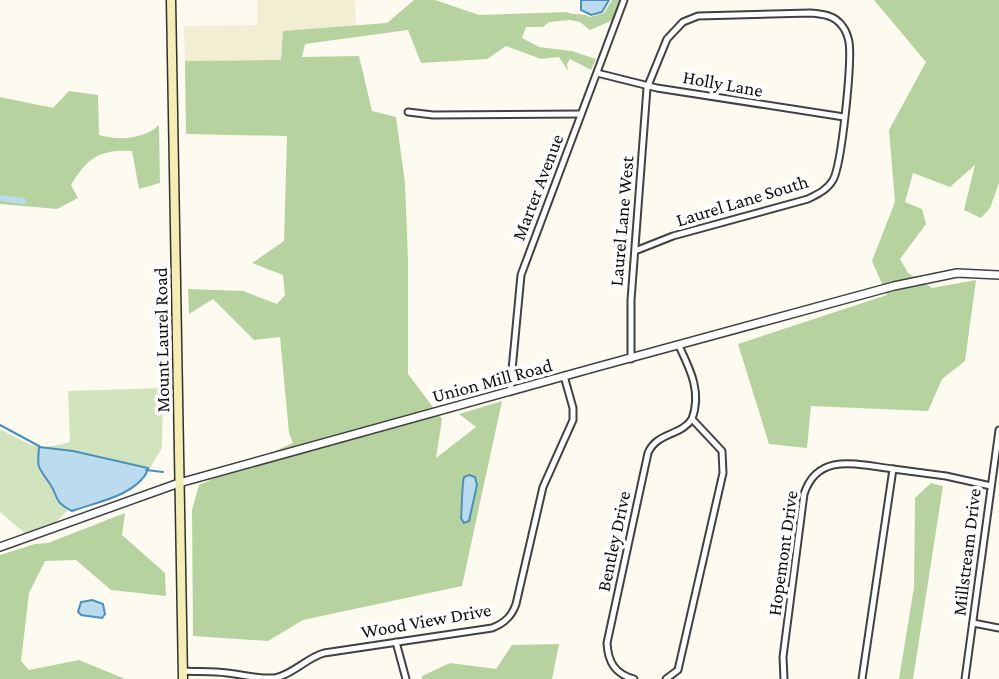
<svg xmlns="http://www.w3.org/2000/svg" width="999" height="679" font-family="'Crimson Pro',serif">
<rect width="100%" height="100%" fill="#fdfbf0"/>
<polygon fill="#f1eed3" points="257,0 355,0 356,27 283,31 281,60 185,61 184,26 257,25"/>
<path fill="#d2e4bd" d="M163 388 162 448 147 473 77 501 50 528 27 535 0 512V429C31 445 35 452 70 442L68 391Z"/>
<g fill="#b6d39f">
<path d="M414 0H435L479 15 567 12C575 16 582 12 590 17L604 13 612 0H620L613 20 590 30 580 22 570 20 549 22 543 27H526L522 38 539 47 572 51 596 59 591 70 570 59 567 64 568 71 559 57 541 59 506 46 487 59 421 63 408 30 305 44 302 57 359 56 372 111 396 117 405 183 408 260V374L442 419 436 458 476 427 459 414 502 401 462 586 303 620 268 641 193 636 192 510 199 485 293 443 289 433 280 337 254 340 213 299 189 314 188 289 243 291 277 304 285 295 283 275 252 263 284 241 287 136 186 134 185 61 281 60 283 31 387 23Z"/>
<polygon points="874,0 999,0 999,183 990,208 981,218 964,210 975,165 950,187 913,173 905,202 922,209 926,224 900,259 908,273 932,288 976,280 965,361 942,379 928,411 811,406 807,448 769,444 738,344 887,295 872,261 895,202 889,130 926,62"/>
<path d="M69 91 98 95 99 135C118 141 144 139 159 125L160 183 139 189 132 151C100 149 87 158 71 185L78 198 57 209 0 204V97L53 108Z"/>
<polygon points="931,483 943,486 913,679 899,679 914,587 915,498"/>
<polygon points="125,513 122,535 165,573 166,596 111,590 76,560 45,561 29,593 21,661 29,670 79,660 125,679 0,679 0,555 35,544 48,543"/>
<polygon points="559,644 552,679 422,679 422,676 450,663 496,669 512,645"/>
</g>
<g fill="#bbdbef" stroke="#4a90bd" stroke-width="2">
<polygon points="581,0 609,0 602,12 591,15 581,10"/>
<path d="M39 447 73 451 148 468V470C136 496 96 502 72 511 52 500 60 499 50 484 38 466 37 470 39 447Z"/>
<path d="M469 475 475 477 477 485 469 521 464 523 461 518C462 510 462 482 464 477Z"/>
<polygon points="92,600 103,604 105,614 102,618 81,615 78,612 81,602"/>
</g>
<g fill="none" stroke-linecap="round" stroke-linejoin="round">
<g stroke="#4a90bd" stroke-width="2">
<polyline points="0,425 39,446"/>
<polyline points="146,470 163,472"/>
</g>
<polyline stroke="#bbdbef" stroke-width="6" points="0,198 23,201"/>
<defs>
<g id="minor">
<polyline points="597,73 657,88 844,117"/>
<polyline points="408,112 433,115 581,114"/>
<path d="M679 346C690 369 702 392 692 419"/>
<path d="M631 359V300L647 88 667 39 683 22 698 16 810 13C823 14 835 15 843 27 846 31 848 37 849 42 852 61 842 164 833 180 827 190 818 194 808 199L673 236 635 251"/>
<polyline points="510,391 521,275 624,0"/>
<polyline points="893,469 946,476 991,486"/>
<polyline points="973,623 999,628"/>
<polyline points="396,642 406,679"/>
<path d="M183 671C198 672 212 671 227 673 243 675 259 679 275 678 294 674 306 658 324 653L492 628C505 623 512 616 516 604L543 487 573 420V408L564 376"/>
<path d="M634 679C615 674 608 662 607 643L648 453C657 432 681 436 692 419L722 451 723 473 678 670 666 679"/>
<path d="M784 679 783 657 804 494C818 451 859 465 893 469L862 679"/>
<polyline points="965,679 999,430"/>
</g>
<polyline id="tertiary" points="0,547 179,483 597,367 894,286 957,273 999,275"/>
<polyline id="secondary" points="171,0 183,679"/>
</defs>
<use href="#minor" stroke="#414141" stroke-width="9"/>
<use href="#tertiary" stroke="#414141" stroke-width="10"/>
<use href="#secondary" stroke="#303030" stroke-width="11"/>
<use href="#minor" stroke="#fff" stroke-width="5"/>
<use href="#tertiary" stroke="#fff" stroke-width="7"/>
<use href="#secondary" stroke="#f5eeb3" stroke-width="8"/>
</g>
<g text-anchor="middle" stroke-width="7" stroke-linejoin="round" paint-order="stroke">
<g font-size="19" fill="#0e0e0e" stroke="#fff">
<text transform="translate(723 83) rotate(10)" y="7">Holly Lane</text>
<text transform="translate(537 187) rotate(-69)" y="7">Marter Avenue</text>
<text transform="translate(742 200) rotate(-17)" y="7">Laurel Lane South</text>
<text transform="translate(621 221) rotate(-85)" y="7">Laurel Lane West</text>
<text transform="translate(161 340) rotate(-91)" y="7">Mount Laurel Road</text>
<text transform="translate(492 380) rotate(-15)" y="7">Union Mill Road</text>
<text transform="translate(613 541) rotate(-78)" y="7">Bentley Drive</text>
<text transform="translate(966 552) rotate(-83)" y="7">Millstream Drive</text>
<text transform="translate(782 553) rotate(-82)" y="7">Hopemont Drive</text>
<text transform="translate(426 620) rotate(-10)" y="7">Wood View Drive</text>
</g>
</g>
</svg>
